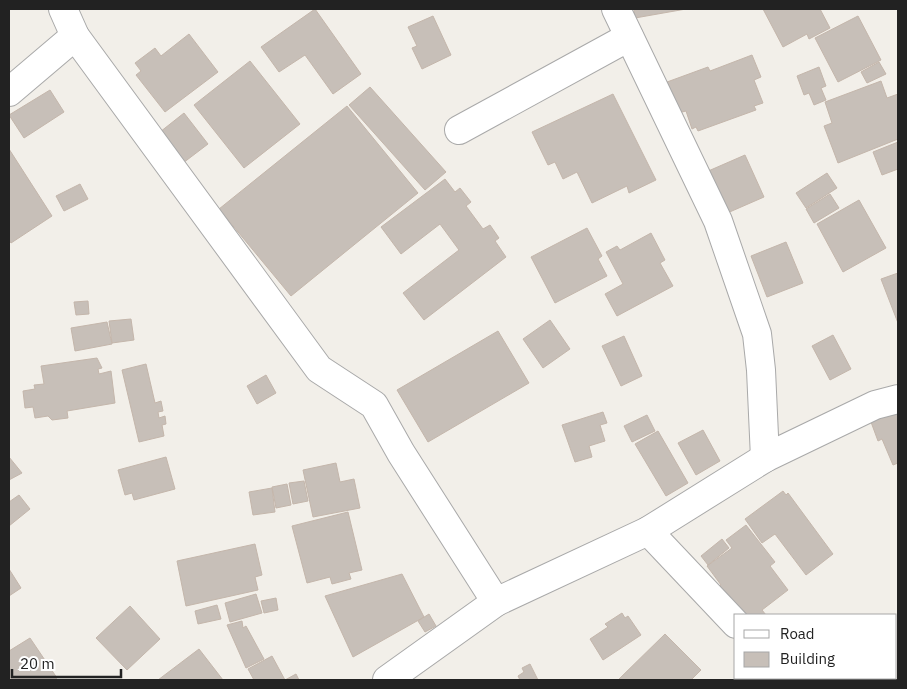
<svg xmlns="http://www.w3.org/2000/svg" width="907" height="689" font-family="'IBM Plex Sans',sans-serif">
<rect width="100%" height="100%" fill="#f2efe9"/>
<g fill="#c7bfb8" stroke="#c4b6ab">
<polygon points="315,9 361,74 333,94 305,55 279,72 261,47"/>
<polygon points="634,9 686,9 635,18"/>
<polygon points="763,9 820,9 830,28 809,39 807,34 783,47"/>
<polygon points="433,16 451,55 422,69 412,48 417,46 408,27"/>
<polygon points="858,16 881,60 838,82 815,38"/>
<polygon points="189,34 218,72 165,112 136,75 141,71 135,63 155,48 161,56"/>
<polygon points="752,55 761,77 754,80 763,103 754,106 756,110 698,131 696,127 692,129 686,111 678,113 667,82 708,67 710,71"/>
<polygon points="250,61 300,124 244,168 194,105"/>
<polygon points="879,62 886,74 867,83 861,72"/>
<polygon points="819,67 826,86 821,88 826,100 814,105 809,93 804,95 797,76"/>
<polygon points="881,81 887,98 898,94 898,139 838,163 824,126 832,123 825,102"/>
<polygon points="370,87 446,172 425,190 349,105"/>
<polygon points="50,90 64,112 24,138 9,115"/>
<polygon points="613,94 656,180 629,193 627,186 592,203 577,172 563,179 555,162 548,165 532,132"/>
<polygon points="347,106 418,193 291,296 219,209"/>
<polygon points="184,113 208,144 183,163 160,132"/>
<polygon points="898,142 898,169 882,175 873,152"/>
<polygon points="9,149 52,216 11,243 9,240"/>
<polygon points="745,155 764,197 725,214 706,172"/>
<polygon points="827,173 837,188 806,208 796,193"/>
<polygon points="445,179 455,192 460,188 471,202 466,206 483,229 490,225 499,238 495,241 506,257 424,320 403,293 459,250 440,224 401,254 381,227"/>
<polygon points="80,184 88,199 64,211 56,196"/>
<polygon points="830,194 839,208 814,223 806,209"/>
<polygon points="859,200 886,248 843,272 817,224"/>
<polygon points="587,228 602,256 598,259 607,276 555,303 531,257"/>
<polygon points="651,233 665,260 660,263 673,286 617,316 605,294 623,284 606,252 617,246 620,250"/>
<polygon points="786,242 803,283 767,297 751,256"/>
<polygon points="898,273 898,323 881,279"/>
<polygon points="88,301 89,314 76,315 74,302"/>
<polygon points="131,319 134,340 112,343 109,321"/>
<polygon points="550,320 570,349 543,368 523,339"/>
<polygon points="107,322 112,344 75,351 71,328"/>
<polygon points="498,331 529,383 428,442 397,390"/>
<polygon points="833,335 851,369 830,380 812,346"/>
<polygon points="624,336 642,376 621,386 602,346"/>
<polygon points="97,358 102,368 98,369 99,374 111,371 115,403 67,411 68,418 52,420 48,416 35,418 33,407 25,408 23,391 35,389 34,385 44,384 41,366"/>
<polygon points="146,364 155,403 161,401 163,411 158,412 159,418 165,416 166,424 162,425 164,436 139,442 122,370"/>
<polygon points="266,375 276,393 257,404 247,386"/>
<polygon points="898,409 898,463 893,465 882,439 878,441 871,422"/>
<polygon points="603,412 607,423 600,425 605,441 589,446 592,457 575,462 562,425"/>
<polygon points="647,415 655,431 632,442 624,426"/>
<polygon points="703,430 720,461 696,475 678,443"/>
<polygon points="658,431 688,483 666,496 635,444"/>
<polygon points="9,457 22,473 9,480"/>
<polygon points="166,457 175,489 134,500 132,493 125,495 118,470"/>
<polygon points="336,463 340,482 354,479 360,508 313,517 303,470"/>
<polygon points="304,481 308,501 293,504 289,483"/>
<polygon points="287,484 291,505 276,508 272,487"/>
<polygon points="272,488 275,512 253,515 249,492"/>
<polygon points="783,491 786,495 788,493 833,554 806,575 775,534 762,543 745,519"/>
<polygon points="19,495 30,509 9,526 9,502"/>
<polygon points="348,512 362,570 349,573 351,579 332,584 330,577 307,583 292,526"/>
<polygon points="746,525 775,562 770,566 788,590 762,610 766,615 736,615 714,590 721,585 707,566 732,548 726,540"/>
<polygon points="722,539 729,548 708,565 701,556"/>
<polygon points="255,544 262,575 255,577 258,590 186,606 177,561"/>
<polygon points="9,569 21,588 9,596"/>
<polygon points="402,574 424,617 353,657 325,596"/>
<polygon points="256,594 262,613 230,622 225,603"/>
<polygon points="276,598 278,610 264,613 261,601"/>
<polygon points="217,605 221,619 198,624 195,611"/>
<polygon points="130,606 160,639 127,670 96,638"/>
<polygon points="622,613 625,618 628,616 641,635 603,660 590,639 608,627 605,624"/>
<polygon points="429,614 436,626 425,632 418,621"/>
<polygon points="242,621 243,628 246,626 264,659 246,668 227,625"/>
<polygon points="665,634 701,670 691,680 618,680"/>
<polygon points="30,638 57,678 54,680 9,680 9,651"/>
<polygon points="199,649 223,680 158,680"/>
<polygon points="272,656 285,680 296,674 299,680 254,680 248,669"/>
<polygon points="530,664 538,680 520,680 518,676 524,672 522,668"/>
</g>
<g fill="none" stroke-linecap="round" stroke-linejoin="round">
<defs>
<g id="street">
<polyline points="63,9 75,36 319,369 374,405 401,453 496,602 648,531 765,458 875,405 898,399"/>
<polyline points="616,9 718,221 757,334 761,370 765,458"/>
<polyline points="9,92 75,36"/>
<polyline points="459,130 629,37"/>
<polyline points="648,531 736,624"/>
<polyline points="788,678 792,680"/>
<polyline points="387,680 496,602"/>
</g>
</defs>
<use href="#street" stroke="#a9a9a9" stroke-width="30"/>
<use href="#street" stroke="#fff" stroke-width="28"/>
</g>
<rect width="907" height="689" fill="none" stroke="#222222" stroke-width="20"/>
<rect x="734" y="614" width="162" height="65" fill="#ffffff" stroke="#a7a7a7"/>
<rect x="744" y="630" width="25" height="8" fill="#ffffff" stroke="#a7a7a7"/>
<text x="780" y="639" font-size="15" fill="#222222">Road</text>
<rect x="744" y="652" width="25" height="15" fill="#c7bfb8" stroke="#a7a7a7"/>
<text x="780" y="664" font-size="15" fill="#222222">Building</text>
<path d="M12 669v8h109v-8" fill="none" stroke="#222222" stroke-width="2.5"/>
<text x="20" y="669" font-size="15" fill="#222222" stroke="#ffffff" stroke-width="4" paint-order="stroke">20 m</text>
</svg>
